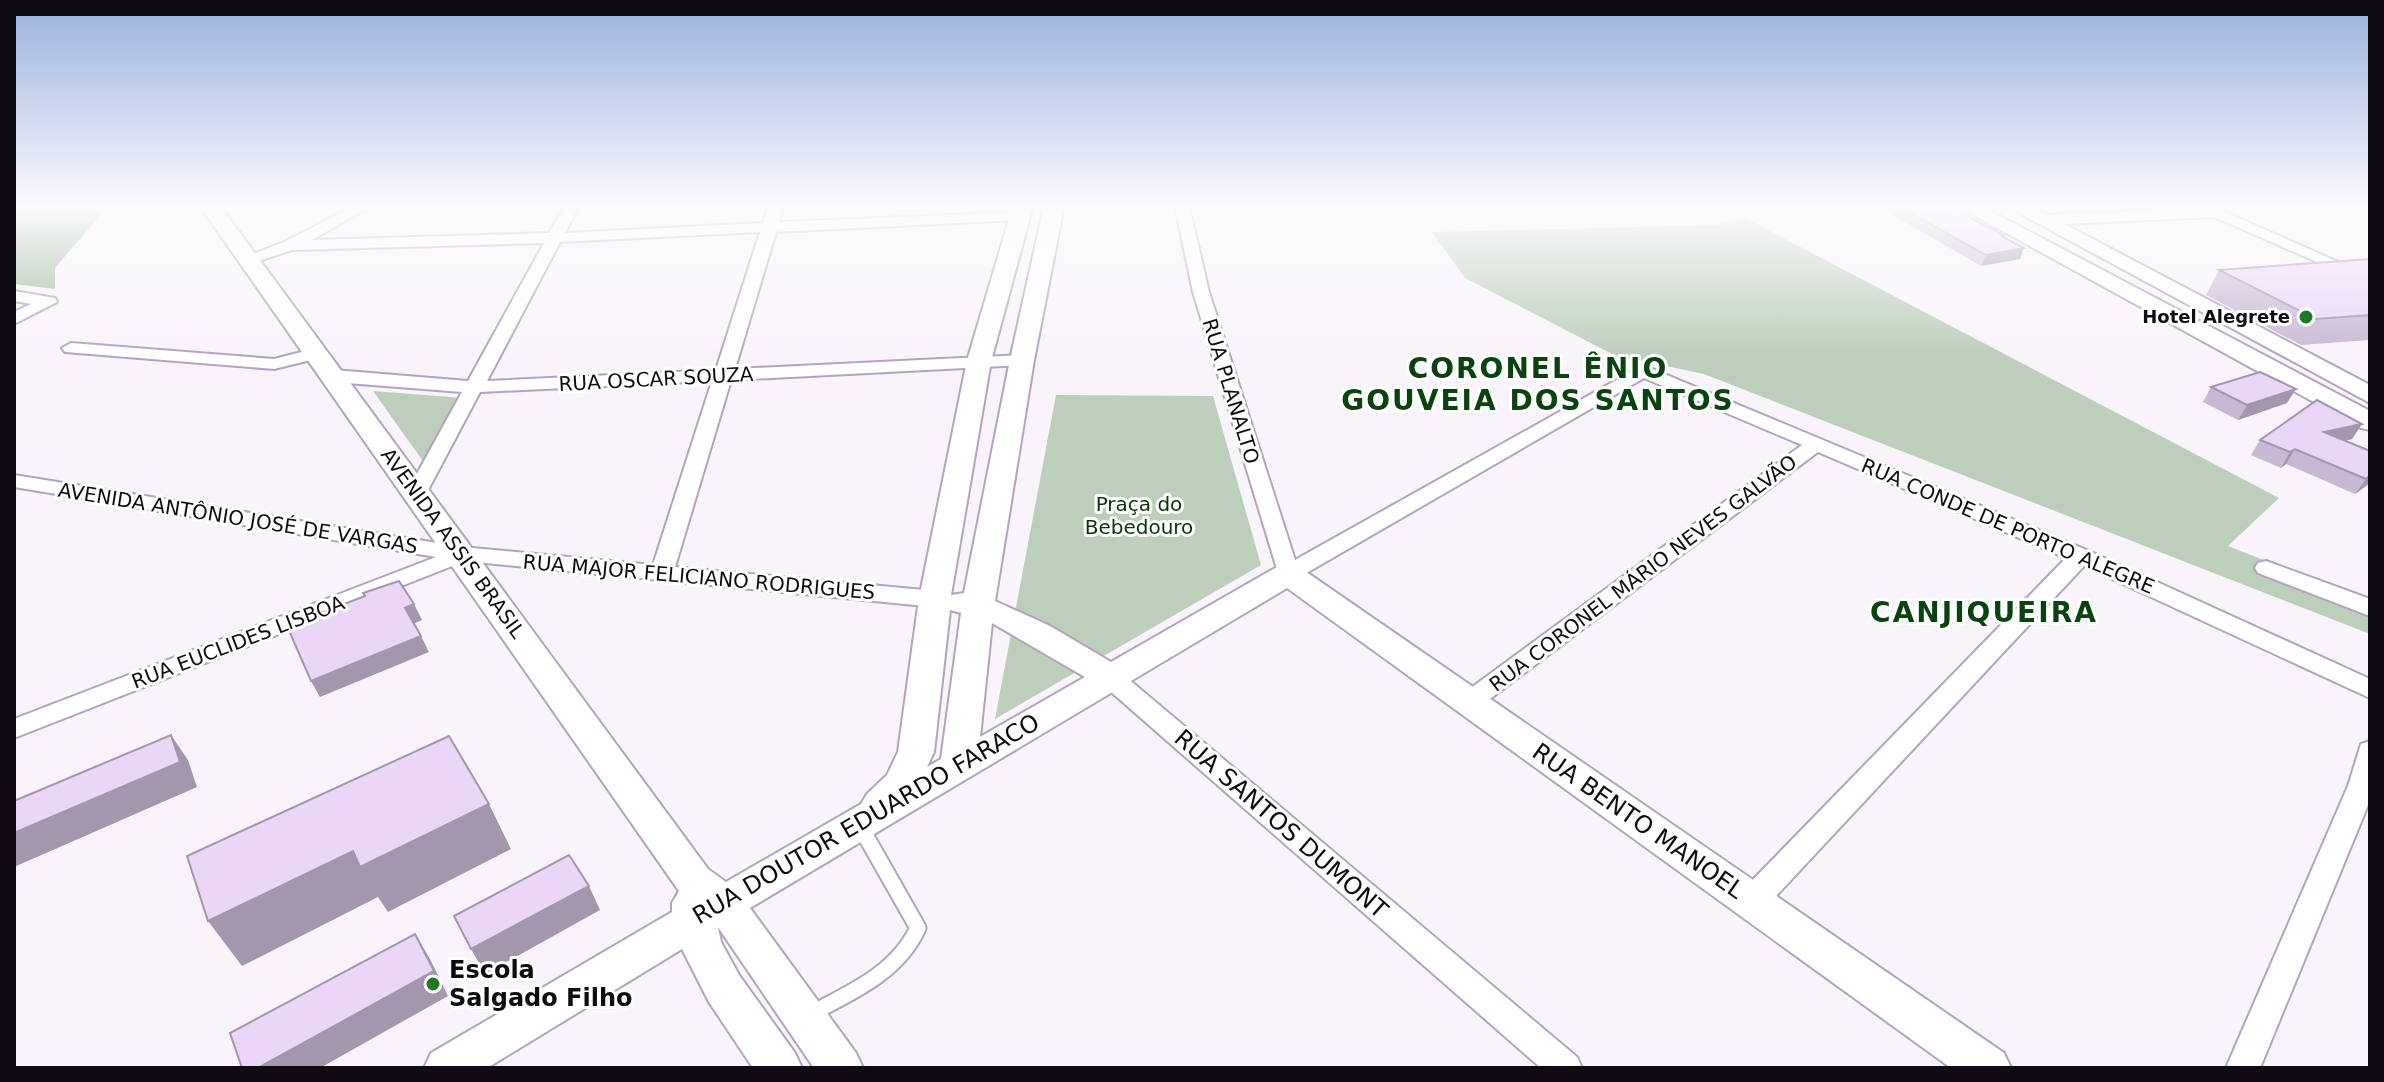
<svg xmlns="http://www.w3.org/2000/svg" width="2384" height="1082" font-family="'DejaVu Sans',sans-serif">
<rect width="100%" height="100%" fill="#f9f4fb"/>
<g fill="#bbcfba">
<polygon points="1747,219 2279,498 2228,546 2370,602 2370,634 1704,374 1614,355 1465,278 1432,232 1715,225"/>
<polygon points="373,391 463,398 425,464"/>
<polygon points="1056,395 1213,396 1261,565 995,719"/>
</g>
<polygon fill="#9dbc9c" points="14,206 108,206 55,268 55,289 14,284"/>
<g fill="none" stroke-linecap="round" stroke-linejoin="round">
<defs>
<path id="lane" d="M810 1014C852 992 897 973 918 928L860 826"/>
<g id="street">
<path d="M354 206H371L312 240 549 233 565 206H579L565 233 763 223 769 206H783L779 222 1025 212 1028 215 1020 220 776 232 735 369 1022 355 1031 360 1022 365 731 380 675 567 935 591 943 594 947 599 943 604 935 607 465 561 14 738V719L436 557 14 487V475L462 547 653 565 712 381 480 392 427 492 417 498 410 496 407 492 462 392 334 382 325 376 334 370 468 381 544 243 292 250 249 264 241 259 284 242ZM760 232 716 370 487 381 560 242Z"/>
<polygon points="1175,206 1189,206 1209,292 1295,560 1643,365 2089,551 2370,679 2370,698 2084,566 1763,910 1752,913 1741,910 1737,901 1741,892 2066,558 1818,452 1478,708 1469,711 1460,708 1456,702 1460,696 1802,445 1644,378 1296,579 1280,579 1193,292"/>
<polygon points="2216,208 2354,269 2352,272 2340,272 2214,217 2043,225 2035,220 2043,215"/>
<polygon points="14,291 55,298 57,302 14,324 14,312 31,304 14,301"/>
<polygon points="71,343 274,359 317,348 326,353 323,357 274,369 65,352 62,348"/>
<polygon points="2266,561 2370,599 2370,616 2258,573 2255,568 2258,563"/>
<polygon points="1111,669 1120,672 1577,1057 1582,1068 1541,1068 1102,684 1099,678 1102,672"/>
<polygon points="2370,741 2370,800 2260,1068 2226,1068 2348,786 2361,744"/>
</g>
<g id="secondary">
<path d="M200 206H220L708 869 726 882 861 804 867 794 887 775 898 752 919 599 967 361 1013 206H1033L991 361 951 595 964 593 1010 360 1044 206H1064L1034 360 995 601 1050 626 1111 662 1277 567 1288 564 1299 567 2004 1053 2011 1068H1951L1287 588 750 908 856 1053 863 1068H814L718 927 721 942 739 975 795 1053 802 1068H753L709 1002 682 949 487 1068H424L431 1053 672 912V903L679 891ZM950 610 961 613 941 759 927 767 934 752ZM992 623 1085 677 980 737Z"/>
<polygon points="1957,206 1981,206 2370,411 2370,430 2361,428"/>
<polygon points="2006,206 2030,206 2370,385 2370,403"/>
</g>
</defs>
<use href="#lane" stroke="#b5a2c1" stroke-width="19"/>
<use href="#street" stroke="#b5a2c1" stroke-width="4"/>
<use href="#secondary" stroke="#b5a2c1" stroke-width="4"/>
<use href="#lane" stroke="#fff" stroke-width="15"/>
<use href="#street" fill="#fff" fill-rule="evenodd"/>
<use href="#secondary" fill="#fff" fill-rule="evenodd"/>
</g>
<g fill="#c9b8d4">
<polygon points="1877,206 1947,206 2004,235 2003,237 2024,248 2020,259 1981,266"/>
<polygon points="2370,259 2370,340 2301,345 2206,295 2219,270"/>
<polygon points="2211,387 2287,403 2238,420 2203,402"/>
<polygon points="2362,424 2352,439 2344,441 2370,483 2355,494 2286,464 2281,468 2251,455 2260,440"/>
</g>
<g fill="#a496ac">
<polygon points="2024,248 2020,259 1981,266 1986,255"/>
<polygon points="2296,389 2287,403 2238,420 2247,405"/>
<polygon points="2362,424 2352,439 2315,448 2324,432"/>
<polygon points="2295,449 2286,464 2281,468 2290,452"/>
<polygon points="2370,475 2370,483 2355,494 2366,479"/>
<polygon points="414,604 422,620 413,624 405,608"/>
<polygon points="421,636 429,652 320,697 311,681"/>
<polygon points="171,735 188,760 197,787 14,867 14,833"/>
<polygon points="489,804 511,849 388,912 378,897 242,966 208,921 353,851"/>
<polygon points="589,886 600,910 485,974 471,949"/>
<polygon points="415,934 430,959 448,996 320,1068 258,1068"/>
</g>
<g fill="#ead6f6" stroke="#a496ac" stroke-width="2">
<polygon points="1898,206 1947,206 2004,235 2001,236 2024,248 1986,255"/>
<polygon points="2370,259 2370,315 2316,319 2219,270"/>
<polygon points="2260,372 2296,389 2247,405 2211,387"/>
<polygon points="2317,400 2362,424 2324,432 2370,451 2370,475 2366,479 2295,449 2290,452 2260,440"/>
<polygon points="399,581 414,604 405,608 421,636 311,681 287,626 365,596 363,593"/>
<polygon points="171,735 180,762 14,833 14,801"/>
<polygon points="449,736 489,804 360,867 353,851 208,921 187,856"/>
<polygon points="569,855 589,886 471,949 454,916"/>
<polygon points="415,934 434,971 258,1068 242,1068 230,1033"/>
</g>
<linearGradient id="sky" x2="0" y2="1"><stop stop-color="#99b1de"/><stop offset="0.58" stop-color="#fcfafd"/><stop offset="1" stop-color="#fcfafd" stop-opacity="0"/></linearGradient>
<rect width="2384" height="357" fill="url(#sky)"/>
<g fill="#207826" stroke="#fff" stroke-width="3">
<circle cx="2306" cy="317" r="8"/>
<circle cx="433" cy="984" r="8"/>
</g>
<g text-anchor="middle" stroke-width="6" stroke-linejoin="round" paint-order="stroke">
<g font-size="18" font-weight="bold" fill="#110a15" stroke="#fff" text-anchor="end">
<text x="2290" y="323">Hotel Alegrete</text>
</g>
<g font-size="20" fill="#110a15" stroke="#fff">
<text transform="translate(656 379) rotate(-3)" y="7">RUA OSCAR SOUZA</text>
<text transform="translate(1231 391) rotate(73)" y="7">RUA PLANALTO</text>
<text transform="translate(238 518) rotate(9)" y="7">AVENIDA ANTÔNIO JOSÉ DE VARGAS</text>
<text transform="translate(2008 526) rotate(23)" y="7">RUA CONDE DE PORTO ALEGRE</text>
<text transform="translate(453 543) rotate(54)" y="7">AVENIDA ASSIS BRASIL</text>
<text transform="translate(1643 573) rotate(-37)" y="7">RUA CORONEL MÁRIO NEVES GALVÃO</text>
<text transform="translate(699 577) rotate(5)" y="7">RUA MAJOR FELICIANO RODRIGUES</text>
<text transform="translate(238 642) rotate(-21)" y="7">RUA EUCLIDES LISBOA</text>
</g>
<g font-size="20" fill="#063509" stroke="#fff">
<text x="1139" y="511">Praça do<tspan x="1139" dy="23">Bebedouro</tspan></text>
</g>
<g font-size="24" fill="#110a15" stroke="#fff">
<text transform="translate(866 819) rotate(-30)" y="8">RUA DOUTOR EDUARDO FARACO</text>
<text transform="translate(1638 821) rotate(35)" y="8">RUA BENTO MANOEL</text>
<text transform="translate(1281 824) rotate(41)" y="8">RUA SANTOS DUMONT</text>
</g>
<g font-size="24" font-weight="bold" fill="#110a15" stroke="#fff" text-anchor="start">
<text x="449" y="978">Escola<tspan x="449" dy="28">Salgado Filho</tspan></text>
</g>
<g font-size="28" font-weight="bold" letter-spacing="2" fill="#09430e" stroke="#fff">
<text x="1538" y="378">CORONEL ÊNIO<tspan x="1538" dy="32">GOUVEIA DOS SANTOS</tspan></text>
<text x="1984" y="622">CANJIQUEIRA</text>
</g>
</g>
<rect width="2384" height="1082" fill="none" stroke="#110a15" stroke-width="32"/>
</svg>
